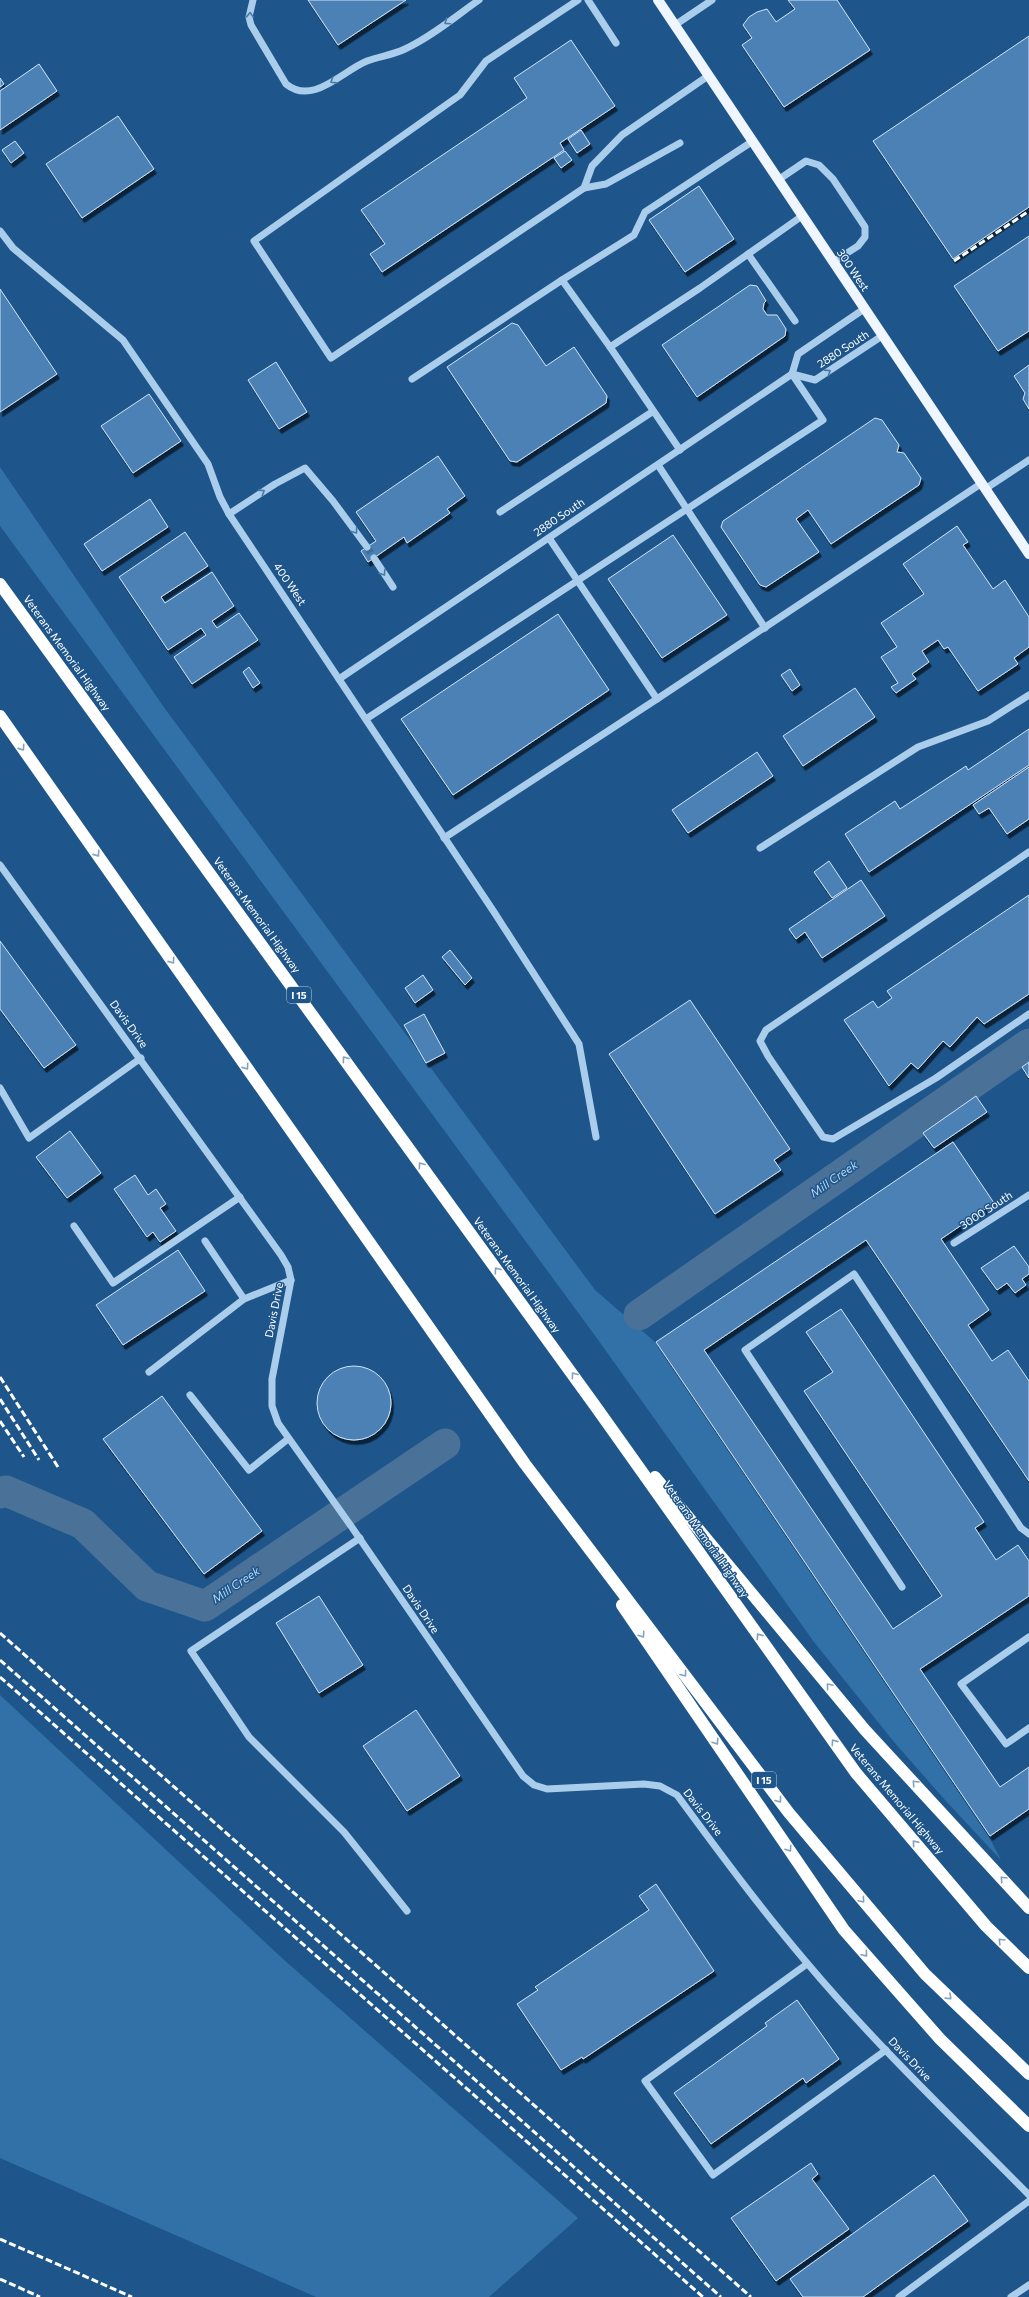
<svg xmlns="http://www.w3.org/2000/svg" width="1029" height="2297" font-family="Commissioner,sans-serif">
<defs>
<filter id="shadow"><feDropShadow dx="2.5" dy="4.5" stdDeviation="0" flood-color="#0009"/></filter>
</defs>
<rect width="100%" height="100%" fill="#1e568b"/>
<g fill="#3270a8">
<polygon points="0,467 163,706 595,1290 655,1342 989,1837 1001,1860 945,1800 894,1742 814,1642 596,1337 0,526"/>
<polygon points="0,1695 283,1959 578,2218 489,2297 316,2297 0,2158"/>
</g>
<g fill="none" stroke-linecap="round" stroke-linejoin="round">
<g stroke="#4a7197" stroke-width="31">
<polyline points="639,1315 1029,1044"/>
<polyline points="0,1493 6,1491 83,1524 147,1586 205,1606 445,1444"/>
</g>
</g>
<g fill="#4b81b4" stroke="#cfe5f9" filter="url(#shadow)">
<polygon points="308,0 406,0 338,45"/>
<polygon points="788,0 837,0 870,50 784,107 742,45 752,38 743,25 749,17 757,12 767,9 776,22 795,9"/>
<polygon points="1029,36 1029,207 953,259 873,141"/>
<polygon points="571,40 615,106 560,143 564,150 382,272 370,254 385,244 361,210 527,98 514,78"/>
<polygon points="39,64 57,91 0,130 0,91"/>
<polygon points="0,78 4,84 0,87"/>
<polygon points="118,116 154,169 82,218 46,164"/>
<polygon points="581,130 590,144 577,153 568,139"/>
<polygon points="15,141 24,153 11,163 2,150"/>
<polygon points="565,151 572,160 561,168 554,158"/>
<polygon points="699,186 734,239 685,272 649,220"/>
<polygon points="1029,236 1029,331 998,351 954,286"/>
<polygon points="750,285 757,286 766,301 764,303 763,309 767,315 777,315 786,329 785,336 697,397 662,345"/>
<polygon points="0,289 57,374 0,412"/>
<polygon points="512,323 518,325 546,366 574,347 607,396 606,403 517,462 510,461 447,367"/>
<polygon points="276,362 307,412 279,429 248,380"/>
<polygon points="1029,365 1029,409 1023,399 1025,393 1014,376"/>
<polygon points="149,394 181,441 133,473 101,426"/>
<polygon points="875,418 882,420 899,445 897,452 904,453 921,478 919,485 831,544 808,510 796,519 819,552 766,587 760,585 721,527 723,521"/>
<polygon points="438,456 465,496 447,509 450,513 407,543 404,537 368,562 361,551 376,541 356,512"/>
<polygon points="150,499 168,527 102,571 84,544"/>
<polygon points="957,526 968,542 963,545 993,589 1005,580 1029,617 1029,647 1014,658 1018,664 978,691 948,647 944,649 938,640 922,651 929,662 912,674 916,679 896,693 891,687 898,683 881,657 897,647 881,623 924,594 903,564"/>
<polygon points="185,532 208,566 161,597 165,603 212,572 234,606 212,621 217,628 239,613 258,640 192,684 174,657 206,635 201,628 168,650 119,577"/>
<polygon points="673,535 727,615 662,658 608,579"/>
<polygon points="558,614 609,690 453,795 401,719"/>
<polygon points="249,667 260,683 253,688 243,672"/>
<polygon points="790,669 800,685 792,691 781,675"/>
<polygon points="855,688 875,717 803,766 783,736"/>
<polygon points="1029,729 1029,765 869,872 845,834 895,801 900,809 966,766 968,770"/>
<polygon points="757,752 773,776 688,833 672,810"/>
<polygon points="1029,767 1029,819 1007,834 989,808 979,814 973,805"/>
<polygon points="829,861 847,888 832,898 814,872"/>
<polygon points="861,880 885,916 822,958 805,932 796,939 789,929"/>
<polygon points="1029,895 1029,994 984,1024 977,1017 950,1047 943,1041 918,1069 911,1063 889,1086 844,1020 873,1001 878,1008 892,998 887,991"/>
<polygon points="0,941 76,1045 44,1068 0,1009"/>
<polygon points="450,950 472,978 465,985 442,957"/>
<polygon points="423,975 433,990 415,1003 405,988"/>
<polygon points="690,1000 790,1149 774,1160 781,1170 715,1214 609,1054"/>
<polygon points="424,1014 445,1053 426,1063 404,1025"/>
<polygon points="1029,1062 1029,1078 1022,1067"/>
<polygon points="976,1096 987,1112 934,1148 923,1133"/>
<polygon points="70,1131 101,1173 67,1198 36,1157"/>
<polygon points="953,1142 994,1203 941,1239 989,1310 968,1325 992,1361 1008,1350 1029,1381 1029,1481 866,1240 704,1350 893,1629 942,1596 804,1391 833,1372 806,1332 841,1309 984,1522 975,1528 996,1560 1018,1545 1029,1561 1029,1596 920,1669 1000,1787 1029,1767 1029,1809 990,1836 656,1342"/>
<polygon points="135,1175 148,1195 156,1189 166,1204 160,1208 176,1231 160,1242 153,1232 147,1237 114,1189"/>
<polygon points="1014,1246 1029,1267 1029,1274 1022,1279 1026,1285 1015,1293 1007,1283 997,1290 981,1268"/>
<polygon points="178,1250 205,1291 123,1345 96,1305"/>
<circle cx="354" cy="1403" r="37"/>
<polygon points="162,1396 262,1531 204,1574 103,1439"/>
<polygon points="319,1596 363,1665 319,1693 276,1623"/>
<polygon points="416,1710 460,1776 407,1811 363,1746"/>
<polygon points="656,1884 714,1971 583,2059 582,2057 561,2070 517,2004 538,1990 535,1987 649,1910 639,1896"/>
<polygon points="797,2000 839,2059 806,2083 803,2078 711,2144 674,2093 767,2026 765,2023"/>
<polygon points="811,2163 818,2174 812,2179 849,2229 776,2281 731,2218"/>
<polygon points="934,2175 968,2221 863,2297 803,2297 790,2279"/>
</g>
<g fill="none" stroke-linecap="round" stroke-linejoin="round">
<polyline stroke="#406f9c" stroke-width="7" stroke-dasharray="7 3.5" stroke-linecap="butt" points="367,547 374,558"/>
<g stroke="#aacdec" stroke-width="7">
<path d="M253 0 249 17 251 25 286 84C313 106 342 71 367 61 380 56 393 55 405 49 431 37 456 16 479 0"/>
<polyline points="578,0 486,61 460,95 254,241 331,358 584,188 592,166 622,135 708,76"/>
<polyline points="588,0 616,43"/>
<polyline points="675,25 712,0"/>
<polyline points="778,180 806,161 819,165 833,179 865,227 865,237 858,246 833,262"/>
<polyline points="584,188 606,184 680,143"/>
<polyline points="0,231 13,248 123,340 208,464 220,497 229,514 494,912 579,1044 596,1137"/>
<polyline points="748,254 795,321"/>
<polyline points="562,280 634,235 645,212 753,141"/>
<polyline points="792,374 815,380 882,336"/>
<polyline points="412,379 562,280 610,347"/>
<polyline points="680,450 610,347 700,288 802,216"/>
<polyline points="658,465 765,628"/>
<polyline points="985,489 1029,460"/>
<polyline points="500,512 652,412"/>
<polyline points="229,514 275,484 305,468 333,501 367,547"/>
<polyline points="549,538 657,699"/>
<polyline points="374,558 393,587"/>
<polyline points="339,679 792,374 798,354 864,309"/>
<polyline points="366,719 823,420 792,374"/>
<polyline points="444,838 657,699 982,483"/>
<polyline points="760,848 918,747 988,721 1029,695"/>
<polyline points="1029,852 766,1030 760,1041 768,1056 823,1137 833,1139 936,1078 1029,1014"/>
<path d="M0 865 281 1255 288 1267 291 1280 272 1379V1406L278 1423 351 1526 523 1776 534 1785 547 1789 644 1784 660 1786 677 1795C719 1852 761 1909 807 1963 876 2045 954 2119 1029 2195"/>
<polyline points="0,1088 29,1138 141,1058"/>
<polyline points="74,1226 113,1283 240,1197"/>
<polyline points="205,1241 244,1299 291,1280"/>
<polyline points="954,1243 1029,1195"/>
<polyline points="149,1372 244,1299"/>
<polyline points="190,1395 249,1470 288,1439"/>
<polyline points="360,1538 191,1651 249,1737 344,1832 407,1911"/>
<polyline points="902,1587 745,1350 854,1274 1021,1528 1029,1534"/>
<polyline points="1029,1637 961,1684 1006,1744 1029,1728"/>
<polyline points="807,1964 645,2081 713,2175 886,2050"/>
<polyline points="899,2297 1029,2201"/>
<polyline points="1011,2297 1029,2285"/>
</g>
<polyline stroke="#eff6ff" stroke-width="10" points="658,0 1029,554"/>
<g stroke="#fff" stroke-width="12">
<polyline points="0,584 596,1407 856,1773 986,1926 1029,1968"/>
<polyline points="0,716 525,1464 789,1813 925,1974 1029,2074"/>
<polyline points="655,1477 865,1730 1029,1908"/>
<polyline points="622,1605 844,1930 940,2039 1029,2126"/>
</g>
<g stroke="#fff" stroke-width="3" stroke-dasharray="7 3" stroke-linecap="butt">
<polyline points="954,261 1029,211"/>
<polyline points="0,1377 58,1467"/>
<polyline points="0,1399 39,1460"/>
<polyline points="0,1421 24,1457"/>
<polyline points="0,1633 751,2297"/>
<polyline points="0,1660 721,2297"/>
<polyline points="0,1677 703,2297"/>
<polyline points="0,2239 132,2297"/>
<polyline points="0,2279 40,2297"/>
</g>
</g>
<defs><path id="oneway-chevron" d="M-2-3.5L2.5 0L-2 3.5" fill="none" stroke-width="1.6" stroke-linecap="round" stroke-linejoin="round"/></defs>
<g stroke="#487aa8">
<use href="#oneway-chevron" transform="translate(250 15) rotate(-88)"/>
<use href="#oneway-chevron" transform="translate(447 22) rotate(146)"/>
<use href="#oneway-chevron" transform="translate(333 81) rotate(148)"/>
<use href="#oneway-chevron" transform="translate(828 372) rotate(-33)"/>
<use href="#oneway-chevron" transform="translate(262 492) rotate(-33)"/>
<use href="#oneway-chevron" transform="translate(355 531) rotate(54)"/>
<use href="#oneway-chevron" transform="translate(383 573) rotate(57)"/>
</g>
<g stroke="#83a2bf">
<use href="#oneway-chevron" transform="translate(22 748) rotate(55)"/>
<use href="#oneway-chevron" transform="translate(97 854) rotate(55)"/>
<use href="#oneway-chevron" transform="translate(172 961) rotate(55)"/>
<use href="#oneway-chevron" transform="translate(345 1059) rotate(-126)"/>
<use href="#oneway-chevron" transform="translate(246 1067) rotate(55)"/>
<use href="#oneway-chevron" transform="translate(421 1165) rotate(-126)"/>
<use href="#oneway-chevron" transform="translate(497 1270) rotate(-126)"/>
<use href="#oneway-chevron" transform="translate(574 1375) rotate(-126)"/>
<use href="#oneway-chevron" transform="translate(642 1635) rotate(56)"/>
<use href="#oneway-chevron" transform="translate(759 1636) rotate(-125)"/>
<use href="#oneway-chevron" transform="translate(684 1674) rotate(53)"/>
<use href="#oneway-chevron" transform="translate(829 1686) rotate(-130)"/>
<use href="#oneway-chevron" transform="translate(716 1742) rotate(56)"/>
<use href="#oneway-chevron" transform="translate(834 1742) rotate(-125)"/>
<use href="#oneway-chevron" transform="translate(915 1783) rotate(-133)"/>
<use href="#oneway-chevron" transform="translate(779 1800) rotate(53)"/>
<use href="#oneway-chevron" transform="translate(915 1843) rotate(-131)"/>
<use href="#oneway-chevron" transform="translate(789 1849) rotate(56)"/>
<use href="#oneway-chevron" transform="translate(1003 1879) rotate(-133)"/>
<use href="#oneway-chevron" transform="translate(862 1900) rotate(50)"/>
<use href="#oneway-chevron" transform="translate(1001 1941) rotate(-135)"/>
<use href="#oneway-chevron" transform="translate(865 1954) rotate(49)"/>
<use href="#oneway-chevron" transform="translate(949 1997) rotate(44)"/>
</g>
<g text-anchor="middle" stroke-width="3" stroke-linejoin="round" paint-order="stroke">
<g fill="#1e568b" stroke="#bcccdc" stroke-width="1">
<rect x="287" y="987" width="24" height="16" rx="3"/>
<rect x="752" y="1772" width="24" height="16" rx="3"/>
</g>
<g font-size="10" font-weight="bold" fill="#fff">
<text x="299" y="999">I 15</text>
<text x="764" y="1784">I 15</text>
</g>
<g font-size="11" fill="#fff" stroke="#1e568b">
<text transform="translate(853 270) rotate(56)" y="4">300 West</text>
<text transform="translate(843 349) rotate(-33)" y="4">2880 South</text>
<text transform="translate(559 517) rotate(-34)" y="4">2880 South</text>
<text transform="translate(290 584) rotate(56)" y="4">400 West</text>
<text transform="translate(67 653) rotate(54)" y="4">Veterans Memorial Highway</text>
<text transform="translate(257 915) rotate(54)" y="4">Veterans Memorial Highway</text>
<text transform="translate(129 1024) rotate(54)" y="4">Davis Drive</text>
<text transform="translate(986 1210) rotate(-33)" y="4">3000 South</text>
<text transform="translate(517 1275) rotate(54)" y="4">Veterans Memorial Highway</text>
<text transform="translate(274 1310) rotate(-79)" y="4">Davis Drive</text>
<text transform="translate(706 1539) rotate(55)" y="4">Veterans Memorial Highway</text>
<text transform="translate(421 1609) rotate(56)" y="4">Davis Drive</text>
<text transform="translate(897 1799) rotate(50)" y="4">Veterans Memorial Highway</text>
<text transform="translate(703 1812) rotate(52)" y="4">Davis Drive</text>
<text transform="translate(910 2059) rotate(46)" y="4">Davis Drive</text>
</g>
<g font-size="12" font-style="italic" fill="#b6d6f3" stroke="#1e568b">
<text transform="translate(834 1179) rotate(-35)" y="4">Mill Creek</text>
<text transform="translate(236 1585) rotate(-34)" y="4">Mill Creek</text>
</g>
</g>
</svg>
